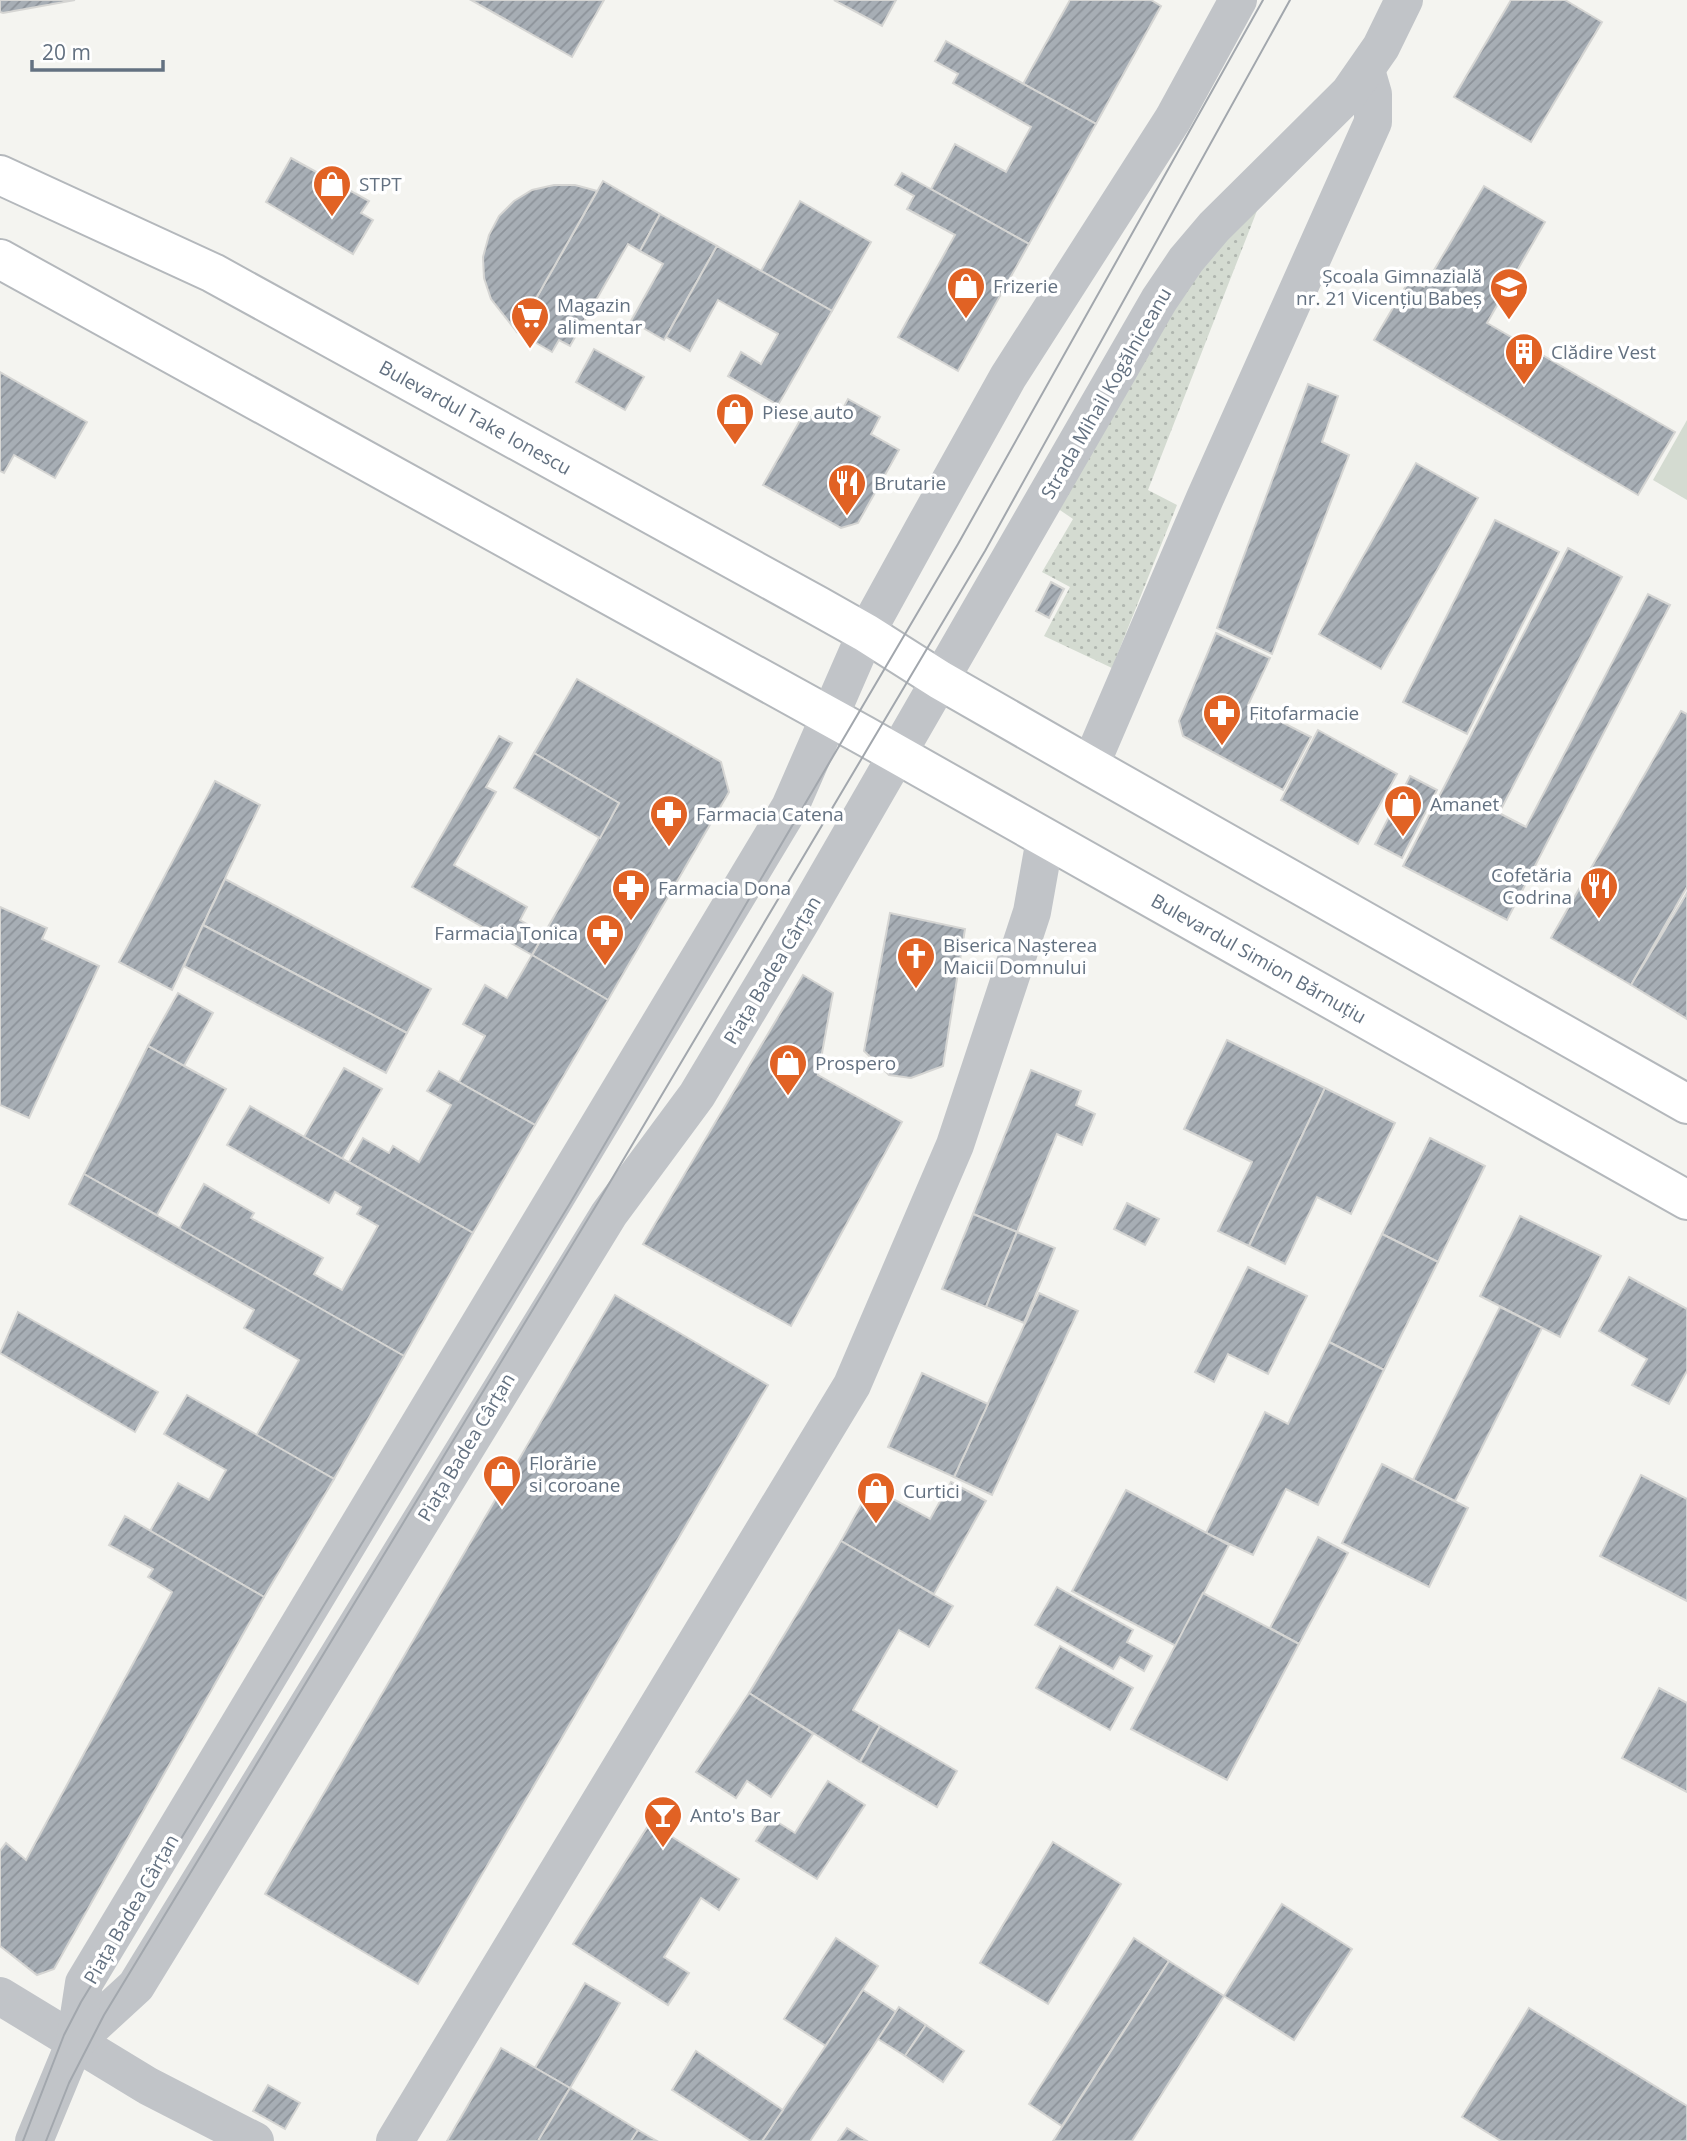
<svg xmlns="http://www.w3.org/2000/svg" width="1687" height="2141" font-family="'Open Sans',sans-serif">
<defs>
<pattern id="grass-dots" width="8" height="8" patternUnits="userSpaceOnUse" patternTransform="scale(1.75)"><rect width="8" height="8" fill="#d4dbd1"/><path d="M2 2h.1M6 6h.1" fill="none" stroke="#b0b6af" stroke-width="1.8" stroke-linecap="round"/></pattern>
<pattern id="building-hatch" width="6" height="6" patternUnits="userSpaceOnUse" patternTransform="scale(1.75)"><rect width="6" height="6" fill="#a7aeb5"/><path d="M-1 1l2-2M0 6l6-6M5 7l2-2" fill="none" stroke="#8c9299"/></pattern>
</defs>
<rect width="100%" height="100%" fill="#f4f4f0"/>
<polygon fill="url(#grass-dots)" points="1260,203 1148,490 1177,505 1112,668 1044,636 1070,587 1042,572 1073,519 1054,506 1175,295"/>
<polygon fill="#d4dbd1" points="1687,420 1687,500 1653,480"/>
<g fill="url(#building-hatch)" stroke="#d5d5d3" stroke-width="2">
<polygon points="0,0 75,0 3,13 0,12"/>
<polygon points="471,0 604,0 572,57"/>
<polygon points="834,0 896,0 882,26"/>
<polygon points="1070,0 1151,0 1161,6 1096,124 1023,84"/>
<polygon points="1511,0 1565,0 1602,22 1531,142 1454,97"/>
<polygon points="946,41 1096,124 1029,244 931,189 955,144 1006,172 1031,127 953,83 958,74 935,61"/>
<polygon points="291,158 369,201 361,213 373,220 353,254 266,202"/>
<polygon points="902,173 1029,244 958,371 898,337 955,235 907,209 914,196 895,185"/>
<polygon points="603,181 660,214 640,251 628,244 570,346 559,340 552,352 517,332"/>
<polygon points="554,185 575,185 597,191 517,332 491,299 484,278 483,257 489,235 499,216 514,201 532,190"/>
<polygon points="1484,186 1545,222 1487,323 1675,432 1638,495 1374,340 1410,279 1424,287"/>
<polygon points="800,201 871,242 832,311 761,271"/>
<polygon points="660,214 717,246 664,340 631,321 663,264 640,251"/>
<polygon points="717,246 832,311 778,405 728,376 741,352 761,364 778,334 718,300 690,351 666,337"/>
<polygon points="594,349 644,377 625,410 576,382"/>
<polygon points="0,372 87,422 55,478 14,455 4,473 0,471"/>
<polygon points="1308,384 1338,396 1322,442 1349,455 1272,654 1217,628"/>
<polygon points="848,399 880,417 871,434 899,450 858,523 841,528 763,485 806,410 822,420 829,410 839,416"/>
<polygon points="1416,463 1478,498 1381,669 1319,634"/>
<polygon points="1495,520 1559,552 1467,734 1403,702"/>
<polygon points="1568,548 1622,577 1499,813 1526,827 1648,594 1670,605 1507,920 1403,866"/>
<polygon points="1051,582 1064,589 1049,618 1036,611"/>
<polygon points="1216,633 1270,658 1248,705 1311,737 1283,790 1183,736 1179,721"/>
<polygon points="577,679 721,762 729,792 608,1000 532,955 619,803 534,753"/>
<polygon points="1681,711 1687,714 1687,887 1631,985 1551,938"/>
<polygon points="1318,730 1397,774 1358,844 1281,800"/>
<polygon points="499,736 512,743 486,787 496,792 454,865 527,907 520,920 544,934 532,955 412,887"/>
<polygon points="534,753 619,803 600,838 514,788"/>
<polygon points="1410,776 1437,790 1402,858 1375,844"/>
<polygon points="215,781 260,805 172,990 119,962"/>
<polygon points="225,879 431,989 407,1033 203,925"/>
<polygon points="1687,893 1687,1019 1631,985"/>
<polygon points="0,907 47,928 42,939 99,966 29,1118 0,1105"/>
<polygon points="890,913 965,929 943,1066 911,1078 889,1075 864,1051"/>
<polygon points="203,925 407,1033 386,1073 184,966"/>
<polygon points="532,955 608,1000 535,1125 459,1082 485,1036 463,1024 485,985 507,998"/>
<polygon points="803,975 833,993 818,1075 902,1122 791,1326 643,1244"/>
<polygon points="178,993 213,1013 184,1066 148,1046"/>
<polygon points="1227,1040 1325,1088 1249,1246 1218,1231 1252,1162 1184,1129"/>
<polygon points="148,1046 226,1089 157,1215 84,1174"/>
<polygon points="344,1068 382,1089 342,1159 304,1137"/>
<polygon points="1031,1070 1081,1091 1076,1105 1095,1114 1082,1145 1057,1134 1017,1232 973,1214"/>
<polygon points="439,1071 535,1125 473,1233 349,1162 363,1138 389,1153 393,1146 419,1162 451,1105 427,1091"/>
<polygon points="1325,1088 1395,1123 1351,1214 1317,1197 1285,1264 1249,1246"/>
<polygon points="250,1106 473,1233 404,1356 179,1229 204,1184 254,1213 251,1218 323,1258 314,1274 342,1290 378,1226 357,1214 361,1207 335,1192 329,1203 227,1145"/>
<polygon points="1430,1138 1485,1166 1438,1262 1382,1234"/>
<polygon points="84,1174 404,1356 334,1479 256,1436 299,1360 244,1328 254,1310 69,1204"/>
<polygon points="1127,1203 1159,1219 1145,1245 1114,1229"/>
<polygon points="973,1214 1017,1232 986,1307 942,1289"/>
<polygon points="1520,1216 1601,1256 1560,1337 1480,1296"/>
<polygon points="1017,1232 1055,1248 1024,1323 986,1307"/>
<polygon points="1382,1234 1438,1262 1384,1370 1329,1342"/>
<polygon points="1248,1267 1307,1296 1268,1374 1228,1354 1214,1382 1195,1372"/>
<polygon points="1629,1277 1687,1309 1687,1371 1669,1404 1632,1385 1647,1359 1599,1331"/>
<polygon points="1039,1293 1078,1311 992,1495 954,1477"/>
<polygon points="615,1295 768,1385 418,1984 265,1894"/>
<polygon points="1500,1307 1542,1328 1455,1501 1413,1480"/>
<polygon points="18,1312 158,1392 135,1432 0,1353"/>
<polygon points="1329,1342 1384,1370 1318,1505 1286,1489 1253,1555 1206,1533 1265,1412 1288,1424"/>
<polygon points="922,1373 988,1404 954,1477 888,1447"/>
<polygon points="187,1395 334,1479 264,1597 150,1531 178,1483 209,1500 226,1470 164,1434"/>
<polygon points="1382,1464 1468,1508 1429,1587 1342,1543"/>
<polygon points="1641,1475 1687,1499 1687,1601 1600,1556"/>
<polygon points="951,1482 986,1501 934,1594 841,1541 871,1487 930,1519"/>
<polygon points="1126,1490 1229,1545 1176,1646 1072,1591"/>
<polygon points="125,1516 264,1597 54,1969 37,1975 0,1946 0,1851 6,1843 26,1860 172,1592 148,1577 153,1569 109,1545"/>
<polygon points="1318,1537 1348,1553 1299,1644 1270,1628"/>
<polygon points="841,1541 953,1606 929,1647 899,1630 853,1710 880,1726 860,1762 749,1693"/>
<polygon points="1057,1587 1133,1630 1127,1642 1152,1656 1144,1671 1120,1657 1113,1669 1035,1625"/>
<polygon points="1203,1593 1299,1644 1227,1780 1131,1729"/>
<polygon points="1060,1646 1133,1688 1110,1730 1036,1688"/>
<polygon points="1659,1688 1687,1703 1687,1792 1622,1758"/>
<polygon points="749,1693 813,1734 771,1797 747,1781 736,1798 696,1772"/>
<polygon points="880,1726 957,1771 937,1807 860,1762"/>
<polygon points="828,1781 865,1805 817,1879 756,1841 771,1818 795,1833"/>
<polygon points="650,1823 739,1879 719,1910 701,1898 664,1957 689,1973 668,2005 573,1944"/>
<polygon points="1053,1842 1121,1884 1048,2004 980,1963"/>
<polygon points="1282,1904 1352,1949 1294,2040 1224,1996"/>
<polygon points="836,1938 878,1966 826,2046 784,2019"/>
<polygon points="1134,1938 1169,1961 1062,2126 1029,2104"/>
<polygon points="1169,1961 1224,1996 1132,2141 1053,2141"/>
<polygon points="585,1983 620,2003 570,2088 535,2068"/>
<polygon points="863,1990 896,2012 810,2141 762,2141"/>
<polygon points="899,2007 926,2025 905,2056 878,2039"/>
<polygon points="1529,2008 1687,2106 1687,2141 1501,2141 1462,2117"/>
<polygon points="926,2025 964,2051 943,2082 905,2056"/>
<polygon points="501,2048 570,2088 538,2141 447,2141"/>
<polygon points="696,2051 783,2110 762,2141 751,2141 672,2090"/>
<polygon points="268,2085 300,2103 285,2129 253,2111"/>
<polygon points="570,2088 638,2130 631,2141 538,2141"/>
<polygon points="847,2128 867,2141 838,2141"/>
<polygon points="638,2130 657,2141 631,2141"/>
</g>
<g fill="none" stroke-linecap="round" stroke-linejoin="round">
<defs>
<g id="primary">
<path id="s1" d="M0 175 213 273 818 606 866 633 940 680 1090 766 1687 1104"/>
<path id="s2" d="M0 259 863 735 1687 1200"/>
</g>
</defs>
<use href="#primary" stroke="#b4b8bc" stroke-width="42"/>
<g stroke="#c1c4c8" stroke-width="38">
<polyline points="1090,766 1205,498 1373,122 1373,94 1366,70"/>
<polyline points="0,1996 148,2086 255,2141"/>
<polyline points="395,2141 852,1385 955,1145 1032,912 1045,839"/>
</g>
<g stroke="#c1c4c8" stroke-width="38">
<polyline points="75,2042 136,1986 609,1214 697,1095 800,923 1159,300 1186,260 1214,227 1349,93 1381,47 1404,0"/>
<polyline points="34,2141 75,2042 84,1983 790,807 866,633 926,524 1008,377 1173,119 1238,0"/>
</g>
<use href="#primary" stroke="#fff" stroke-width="38"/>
<g stroke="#a2a7ad" stroke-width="2">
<polyline points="23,2141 64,2035 81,2002 569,1205 958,544 1263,0"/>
<polyline points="46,2141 69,2083 104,2015 597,1204 985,551 1290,0"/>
</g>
</g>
<defs>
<symbol id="shop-pin" viewBox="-11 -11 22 30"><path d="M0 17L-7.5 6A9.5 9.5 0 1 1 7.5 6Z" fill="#e16224" stroke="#fff"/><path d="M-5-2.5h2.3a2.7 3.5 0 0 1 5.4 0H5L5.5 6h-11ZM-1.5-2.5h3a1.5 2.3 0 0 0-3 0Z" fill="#fff"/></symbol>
<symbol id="school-pin" viewBox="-11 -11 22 30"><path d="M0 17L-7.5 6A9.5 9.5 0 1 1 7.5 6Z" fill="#e16224" stroke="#fff"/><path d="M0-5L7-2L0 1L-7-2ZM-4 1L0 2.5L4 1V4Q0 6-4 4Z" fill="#fff"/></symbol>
<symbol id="supermarket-pin" viewBox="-11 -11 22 30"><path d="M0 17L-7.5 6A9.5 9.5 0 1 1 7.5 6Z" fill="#e16224" stroke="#fff"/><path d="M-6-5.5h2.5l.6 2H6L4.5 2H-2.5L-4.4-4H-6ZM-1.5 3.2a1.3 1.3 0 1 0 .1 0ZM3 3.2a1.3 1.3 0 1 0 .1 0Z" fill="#fff"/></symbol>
<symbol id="building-pin" viewBox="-11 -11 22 30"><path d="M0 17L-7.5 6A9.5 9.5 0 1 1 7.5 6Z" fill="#e16224" stroke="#fff"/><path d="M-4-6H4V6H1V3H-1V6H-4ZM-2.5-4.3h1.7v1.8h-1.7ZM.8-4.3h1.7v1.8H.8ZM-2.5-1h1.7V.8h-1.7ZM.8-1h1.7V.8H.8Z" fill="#fff"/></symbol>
<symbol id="restaurant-pin" viewBox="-11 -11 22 30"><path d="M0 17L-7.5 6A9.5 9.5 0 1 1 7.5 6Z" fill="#e16224" stroke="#fff"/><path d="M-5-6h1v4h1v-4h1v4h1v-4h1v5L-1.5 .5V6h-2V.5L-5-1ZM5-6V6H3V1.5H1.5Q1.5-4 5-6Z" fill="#fff"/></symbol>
<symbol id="pharmacy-pin" viewBox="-11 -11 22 30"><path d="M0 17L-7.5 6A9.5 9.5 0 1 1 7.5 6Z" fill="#e16224" stroke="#fff"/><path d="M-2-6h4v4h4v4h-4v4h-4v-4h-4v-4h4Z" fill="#fff"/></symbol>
<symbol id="church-pin" viewBox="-11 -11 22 30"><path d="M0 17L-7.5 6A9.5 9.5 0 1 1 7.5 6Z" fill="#e16224" stroke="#fff"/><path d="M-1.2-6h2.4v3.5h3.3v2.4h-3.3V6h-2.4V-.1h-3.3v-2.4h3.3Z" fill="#fff"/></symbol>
<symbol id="bar-pin" viewBox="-11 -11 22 30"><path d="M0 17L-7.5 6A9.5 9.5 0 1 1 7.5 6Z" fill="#e16224" stroke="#fff"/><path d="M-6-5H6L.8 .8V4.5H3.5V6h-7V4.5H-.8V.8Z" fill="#fff"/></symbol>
</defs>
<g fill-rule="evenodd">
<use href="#shop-pin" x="310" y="162" width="44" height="60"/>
<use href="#shop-pin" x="944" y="264" width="44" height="60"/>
<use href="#school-pin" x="1487" y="265" width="44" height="60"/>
<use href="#supermarket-pin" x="508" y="294" width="44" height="60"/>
<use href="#building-pin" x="1502" y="330" width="44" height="60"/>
<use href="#shop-pin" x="713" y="390" width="44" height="60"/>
<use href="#restaurant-pin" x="825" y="461" width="44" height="60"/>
<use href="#pharmacy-pin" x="1200" y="691" width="44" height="60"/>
<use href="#shop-pin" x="1381" y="782" width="44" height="60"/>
<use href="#pharmacy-pin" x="647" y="792" width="44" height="60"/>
<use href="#restaurant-pin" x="1577" y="864" width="44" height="60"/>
<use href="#pharmacy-pin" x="609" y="866" width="44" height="60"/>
<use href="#pharmacy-pin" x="583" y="911" width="44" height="60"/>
<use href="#church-pin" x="894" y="934" width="44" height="60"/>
<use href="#shop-pin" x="766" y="1041" width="44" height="60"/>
<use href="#shop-pin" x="480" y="1452" width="44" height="60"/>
<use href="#shop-pin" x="854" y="1469" width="44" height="60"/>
<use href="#bar-pin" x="641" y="1793" width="44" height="60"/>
</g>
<g text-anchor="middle" stroke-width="7" stroke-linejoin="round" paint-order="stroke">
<g font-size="19" fill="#637181" stroke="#fff" text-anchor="start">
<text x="359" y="191">STPT</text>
<text x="1482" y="283" text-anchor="end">Școala Gimnazială<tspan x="1482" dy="22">nr. 21 Vicențiu Babeș</tspan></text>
<text x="993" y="293">Frizerie</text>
<text x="557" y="312">Magazin<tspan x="557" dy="22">alimentar</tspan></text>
<text x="1551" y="359">Clădire Vest</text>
<text x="762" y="419">Piese auto</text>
<text x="874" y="490">Brutarie</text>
<text x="1249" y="720">Fitofarmacie</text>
<text x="1430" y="811">Amanet</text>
<text x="696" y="821">Farmacia Catena</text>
<text x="1572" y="882" text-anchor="end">Cofetăria<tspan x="1572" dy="22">Codrina</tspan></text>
<text x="658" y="895">Farmacia Dona</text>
<text x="578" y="940" text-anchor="end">Farmacia Tonica</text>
<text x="943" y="952">Biserica Nașterea<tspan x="943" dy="22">Maicii Domnului</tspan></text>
<text x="815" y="1070">Prospero</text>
<text x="529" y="1470">Florărie<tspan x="529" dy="22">si coroane</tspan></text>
<text x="903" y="1498">Curtici</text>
<text x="690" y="1822">Anto's Bar</text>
</g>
<g font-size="19" fill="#637181" stroke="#fff">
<text transform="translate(1106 393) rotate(-60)" y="7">Strada Mihail Kogălniceanu</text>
<text dy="7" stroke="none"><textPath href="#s1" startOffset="534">Bulevardul Take Ionescu</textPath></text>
<text dy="7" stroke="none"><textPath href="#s2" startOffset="1440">Bulevardul Simion Bărnuțiu</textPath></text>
<text transform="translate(772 970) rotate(-59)" y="7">Piața Badea Cârțan</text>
<text transform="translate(466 1447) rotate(-59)" y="7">Piața Badea Cârțan</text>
<text transform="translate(131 1909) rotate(-60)" y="7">Piața Badea Cârțan</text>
</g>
</g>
<path d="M32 60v10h131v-10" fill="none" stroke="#637181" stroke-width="3.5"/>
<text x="42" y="60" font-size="21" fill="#637181" stroke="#ffffff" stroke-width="5" paint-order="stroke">20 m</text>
</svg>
